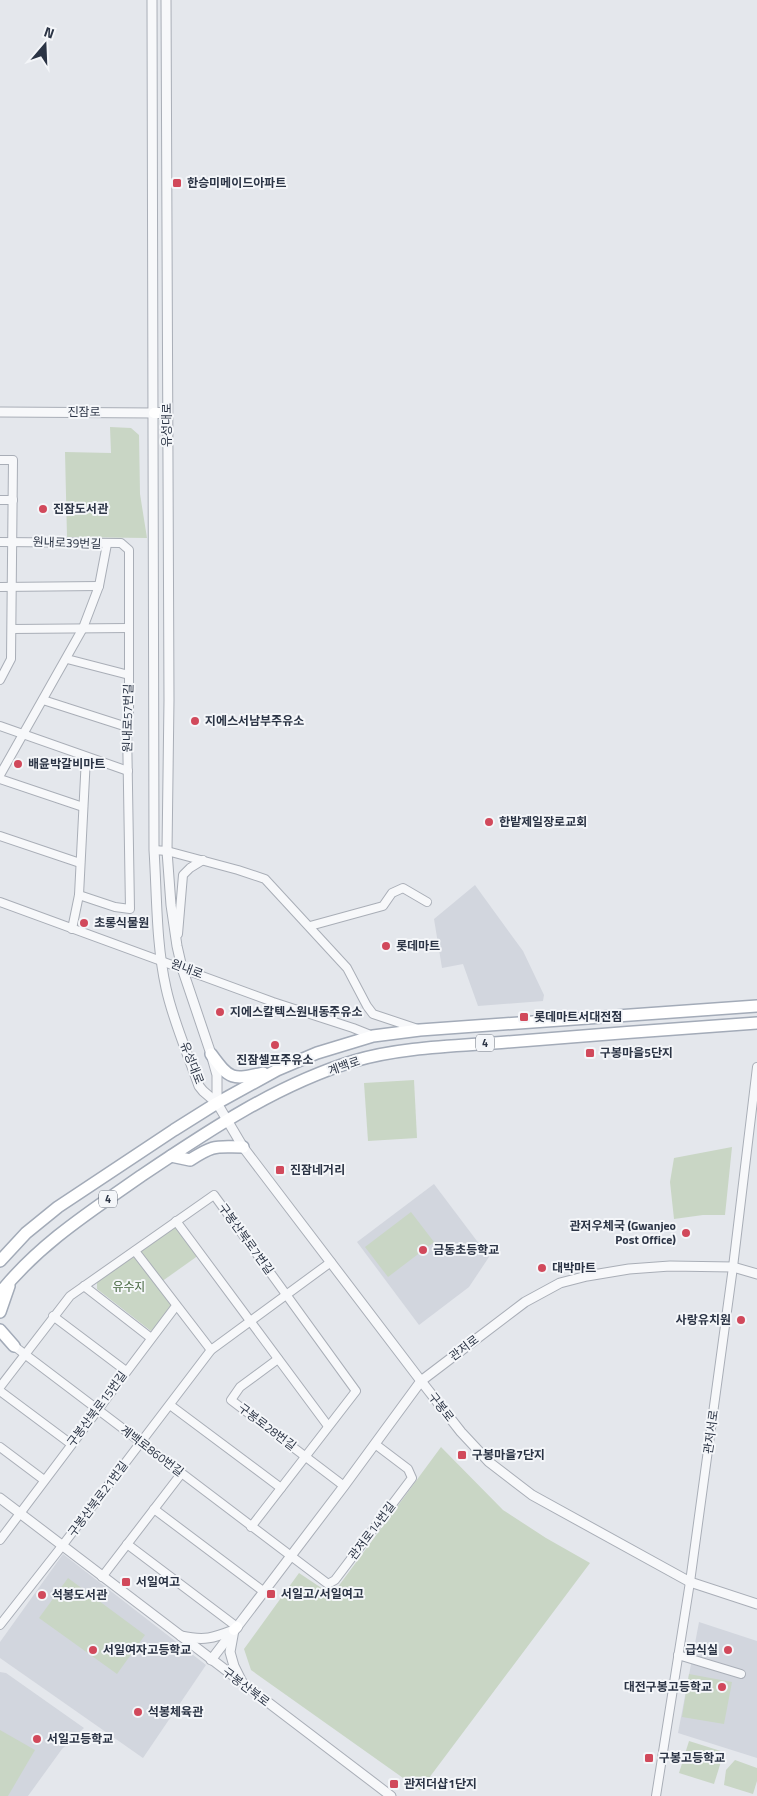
<svg xmlns="http://www.w3.org/2000/svg" width="757" height="1796" font-family="'Titillium Web','Noto Sans KR',sans-serif">
<rect width="100%" height="100%" fill="#e4e7ec"/>
<g fill="#d2d6de">
<polygon points="475,885 523,951 544,995 543,1001 478,1006 463,964 442,968 434,919"/>
<polygon points="434,1184 489,1257 469,1287 419,1325 357,1242"/>
<polygon points="63,1554 206,1665 143,1758 0,1658 0,1642"/>
<polygon points="699,1622 757,1641 757,1758 678,1733"/>
<polygon points="0,1672 6,1673 84,1728 62,1749 28,1796 0,1796"/>
</g>
<g fill="#c9d6c5">
<polygon points="110,427 131,428 139,435 140,494 147,538 67,537 65,452 111,453"/>
<polygon points="414,1080 417,1138 368,1141 364,1083"/>
<polygon points="732,1147 725,1215 703,1215 674,1219 670,1182 674,1158"/>
<polygon points="411,1212 434,1242 388,1277 365,1247"/>
<polygon points="175,1224 199,1255 161,1282 139,1250"/>
<polygon points="133,1257 137,1258 173,1308 151,1331 97,1289 97,1282"/>
<polygon points="441,1447 503,1510 546,1538 590,1563 420,1790 251,1670 244,1649 299,1573 332,1595"/>
<polygon points="68,1578 145,1635 117,1674 39,1618"/>
<polygon points="689,1674 732,1682 724,1724 682,1717"/>
<polygon points="0,1730 35,1750 8,1796 0,1796"/>
<polygon points="689,1741 724,1752 714,1784 679,1773"/>
<polygon points="735,1760 757,1768 757,1781 753,1794 724,1785 726,1770"/>
</g>
<g fill="none" stroke-linecap="round" stroke-linejoin="round">
<defs>
<g id="minor">
<polyline points="0,460 13,460 11,659 0,680"/>
<polyline points="0,500 13,500"/>
<polyline points="0,542 121,543 129,550 129,712 127,727 130,909 115,907 79,895"/>
<polyline points="0,587 99,586"/>
<polyline points="12,629 129,628"/>
<polyline points="67,659 129,675"/>
<polyline points="43,700 127,727"/>
<polyline points="0,726 128,771"/>
<polyline points="0,775 83,628 99,586 107,544"/>
<polyline points="0,779 83,807"/>
<polyline points="0,836 80,863"/>
<polyline points="154,850 167,851 238,870 265,879 347,968 367,1006 373,1014 418,1029"/>
<polyline points="0,902 273,1002 353,1028 373,1036"/>
<polyline points="310,926 383,906 392,893 403,888 427,902"/>
<polyline points="72,929 79,895 86,757"/>
<polyline points="178,934 183,875 190,868 203,860"/>
<polyline points="176,1221 328,1426"/>
<polyline points="135,1251 211,1350"/>
<polyline points="84,1286 151,1338"/>
<polyline points="53,1316 126,1371"/>
<polyline points="14,1346 328,1584 335,1580 412,1478 408,1469 375,1444"/>
<polyline points="278,1359 240,1387 231,1400 344,1486"/>
<polyline points="0,1387 70,1296 214,1195 356,1391 251,1527"/>
<polyline points="0,1391 71,1444"/>
<polyline points="170,1405 281,1488"/>
<polyline points="0,1447 44,1480"/>
<polyline points="154,1509 263,1591"/>
<polyline points="0,1540 176,1306"/>
<polyline points="127,1544 237,1627"/>
<polyline points="102,1577 181,1474"/>
<polyline points="0,1625 62,1546 211,1350 331,1262"/>
<polyline points="678,1655 741,1674"/>
<polyline points="656,1796 690,1582 733,1267 757,1067"/>
</g>
<g id="tertiary">
<path d="M152 0 154 850C157 896 156 943 166 988 173 1021 188 1054 199 1086L203 1091 217 1103 243 1147 421 1381 461 1432 489 1462 532 1495 690 1582 757 1604"/>
<polyline points="166,0 169,700 167,851 171,905 177,946 182,968 211,1054 217,1075 217,1103"/>
<polyline points="0,412 154,413"/>
<polyline points="0,1498 391,1796"/>
<polyline points="237,1627 344,1486 421,1381 525,1302 560,1283 587,1276 629,1269 670,1266 733,1267 757,1274"/>
<polyline points="234,1630 230,1652 234,1666 242,1682"/>
<path d="M181 1636C205 1641 213 1638 234 1630"/>
<polyline points="211,1660 234,1630"/>
</g>
<g id="secondary">
<polyline points="154,413 167,413"/>
<polyline points="234,1630 237,1627"/>
</g>
<g id="primary">
<path d="M211 1054C230 1080 232 1080 263 1073"/>
<path d="M171 1156 190 1160C215 1144 215 1147 243 1147"/>
<polyline points="0,1261 26,1233 58,1207 174,1130 217,1103 277,1070 317,1053 373,1036 420,1030 757,1006"/>
<path d="M0 1293C39 1244 91 1211 141 1176 208 1131 276 1085 354 1061 400 1047 458 1046 507 1042 590 1035 674 1029 757 1023"/>
<polyline points="0,1312 9,1286"/>
<polyline points="0,1330 14,1346"/>
</g>
</defs>
<use href="#minor" stroke="#a9aeb7" stroke-width="10"/>
<use href="#tertiary" stroke="#a9aeb7" stroke-width="11"/>
<use href="#secondary" stroke="#a9aeb7" stroke-width="12"/>
<use href="#primary" stroke="#a3abb8" stroke-width="14"/>
<use href="#minor" stroke="#f7f8fa" stroke-width="8"/>
<use href="#tertiary" stroke="#f7f8fa" stroke-width="9"/>
<use href="#secondary" stroke="#fff" stroke-width="10"/>
<use href="#primary" stroke="#fff" stroke-width="11"/>
</g>
<g fill="#d1495b" stroke="#f4f6f9" stroke-width="2">
<rect x="172" y="178" width="10" height="10" rx="2.5"/>
<circle cx="43" cy="509" r="5"/>
<circle cx="195" cy="721" r="5"/>
<circle cx="18" cy="764" r="5"/>
<circle cx="489" cy="822" r="5"/>
<circle cx="84" cy="923" r="5"/>
<circle cx="386" cy="946" r="5"/>
<circle cx="220" cy="1012" r="5"/>
<rect x="519" y="1012" width="10" height="10" rx="2.5"/>
<circle cx="275" cy="1045" r="5"/>
<rect x="585" y="1048" width="10" height="10" rx="2.5"/>
<rect x="275" y="1165" width="10" height="10" rx="2.5"/>
<circle cx="686" cy="1233" r="5"/>
<circle cx="423" cy="1250" r="5"/>
<circle cx="542" cy="1268" r="5"/>
<circle cx="741" cy="1320" r="5"/>
<rect x="457" y="1450" width="10" height="10" rx="2.5"/>
<rect x="121" y="1577" width="10" height="10" rx="2.5"/>
<rect x="266" y="1589" width="10" height="10" rx="2.5"/>
<circle cx="42" cy="1595" r="5"/>
<circle cx="93" cy="1650" r="5"/>
<circle cx="728" cy="1650" r="5"/>
<circle cx="722" cy="1687" r="5"/>
<circle cx="138" cy="1712" r="5"/>
<circle cx="37" cy="1739" r="5"/>
<rect x="644" y="1753" width="10" height="10" rx="2.5"/>
<rect x="389" y="1779" width="10" height="10" rx="2.5"/>
</g>
<g text-anchor="middle" stroke-width="4" stroke-linejoin="round" paint-order="stroke">
<g fill="#f4f6f9" stroke="#676e7b" stroke-width="1">
<rect x="476" y="1034.5" width="18" height="17" rx="4"/>
<rect x="99" y="1190.5" width="18" height="17" rx="4"/>
</g>
<g font-size="11" font-weight="bold" fill="#2b3445">
<text x="485" y="1047">4</text>
<text x="108" y="1203">4</text>
</g>
<g font-size="12" font-weight="bold" fill="#2b3445" stroke="#f4f6f9" text-anchor="start">
<text x="187" y="187">한승미메이드아파트</text>
<text x="53" y="513">진잠도서관</text>
<text x="205" y="725">지에스서남부주유소</text>
<text x="28" y="768">배윤박갈비마트</text>
<text x="499" y="826">한밭제일장로교회</text>
<text x="94" y="927">초롱식물원</text>
<text x="396" y="950">롯데마트</text>
<text x="230" y="1016">지에스칼텍스원내동주유소</text>
<text x="534" y="1021">롯데마트서대전점</text>
<text x="600" y="1057">구봉마을5단지</text>
<text x="275" y="1064" text-anchor="middle">진잠셀프주유소</text>
<text x="290" y="1174">진잠네거리</text>
<text x="676" y="1230" text-anchor="end">관저우체국 (Gwanjeo<tspan x="676" dy="14">Post Office)</tspan></text>
<text x="433" y="1254">금동초등학교</text>
<text x="552" y="1272">대박마트</text>
<text x="731" y="1324" text-anchor="end">사랑유치원</text>
<text x="472" y="1459">구봉마을7단지</text>
<text x="136" y="1586">서일여고</text>
<text x="281" y="1598">서일고/서일여고</text>
<text x="52" y="1599">석봉도서관</text>
<text x="103" y="1654">서일여자고등학교</text>
<text x="718" y="1654" text-anchor="end">급식실</text>
<text x="712" y="1691" text-anchor="end">대전구봉고등학교</text>
<text x="148" y="1716">석봉체육관</text>
<text x="47" y="1743">서일고등학교</text>
<text x="659" y="1762">구봉고등학교</text>
<text x="404" y="1788">관저더샵1단지</text>
</g>
<g font-size="12" fill="#2b3445" stroke="#f4f6f9">
<text x="84" y="416">진잠로</text>
<text transform="translate(167 425) rotate(-90)" y="4">유성대로</text>
<text transform="translate(67 543) rotate(2)" y="4">원내로39번길</text>
<text transform="translate(128 718) rotate(-89)" y="4">원내로57번길</text>
<text transform="translate(187 969) rotate(20)" y="4">원내로</text>
<text transform="translate(192 1063) rotate(69)" y="4">유성대로</text>
<text transform="translate(344 1066) rotate(-19)" y="4">계백로</text>
<text transform="translate(246 1239) rotate(54)" y="4">구봉산북로7번길</text>
<text transform="translate(464 1348) rotate(-37)" y="4">관저로</text>
<text transform="translate(441 1407) rotate(52)" y="4">구봉로</text>
<text transform="translate(97 1409) rotate(-53)" y="4">구봉산북로15번길</text>
<text transform="translate(267 1427) rotate(37)" y="4">구봉로28번길</text>
<text transform="translate(711 1432) rotate(-82)" y="4">관저서로</text>
<text transform="translate(152 1451) rotate(37)" y="4">계백로860번길</text>
<text transform="translate(98 1499) rotate(-53)" y="4">구봉산북로21번길</text>
<text transform="translate(372 1531) rotate(-53)" y="4">관저로14번길</text>
<text transform="translate(246 1687) rotate(37)" y="4">구봉산북로</text>
</g>
<g font-size="12" fill="#3f6138" stroke="#f4f6f9">
<text x="129" y="1291">유수지</text>
</g>
</g>
<g transform="translate(45 45) rotate(19)" stroke="#f4f6f9" stroke-width="4" paint-order="stroke">
<path d="M0-4L9 19L0 12L-9 19Z" fill="#2b3445"/>
<text y="-8" font-size="14" font-weight="bold" text-anchor="middle" fill="#2b3445">N</text>
</g>
</svg>
